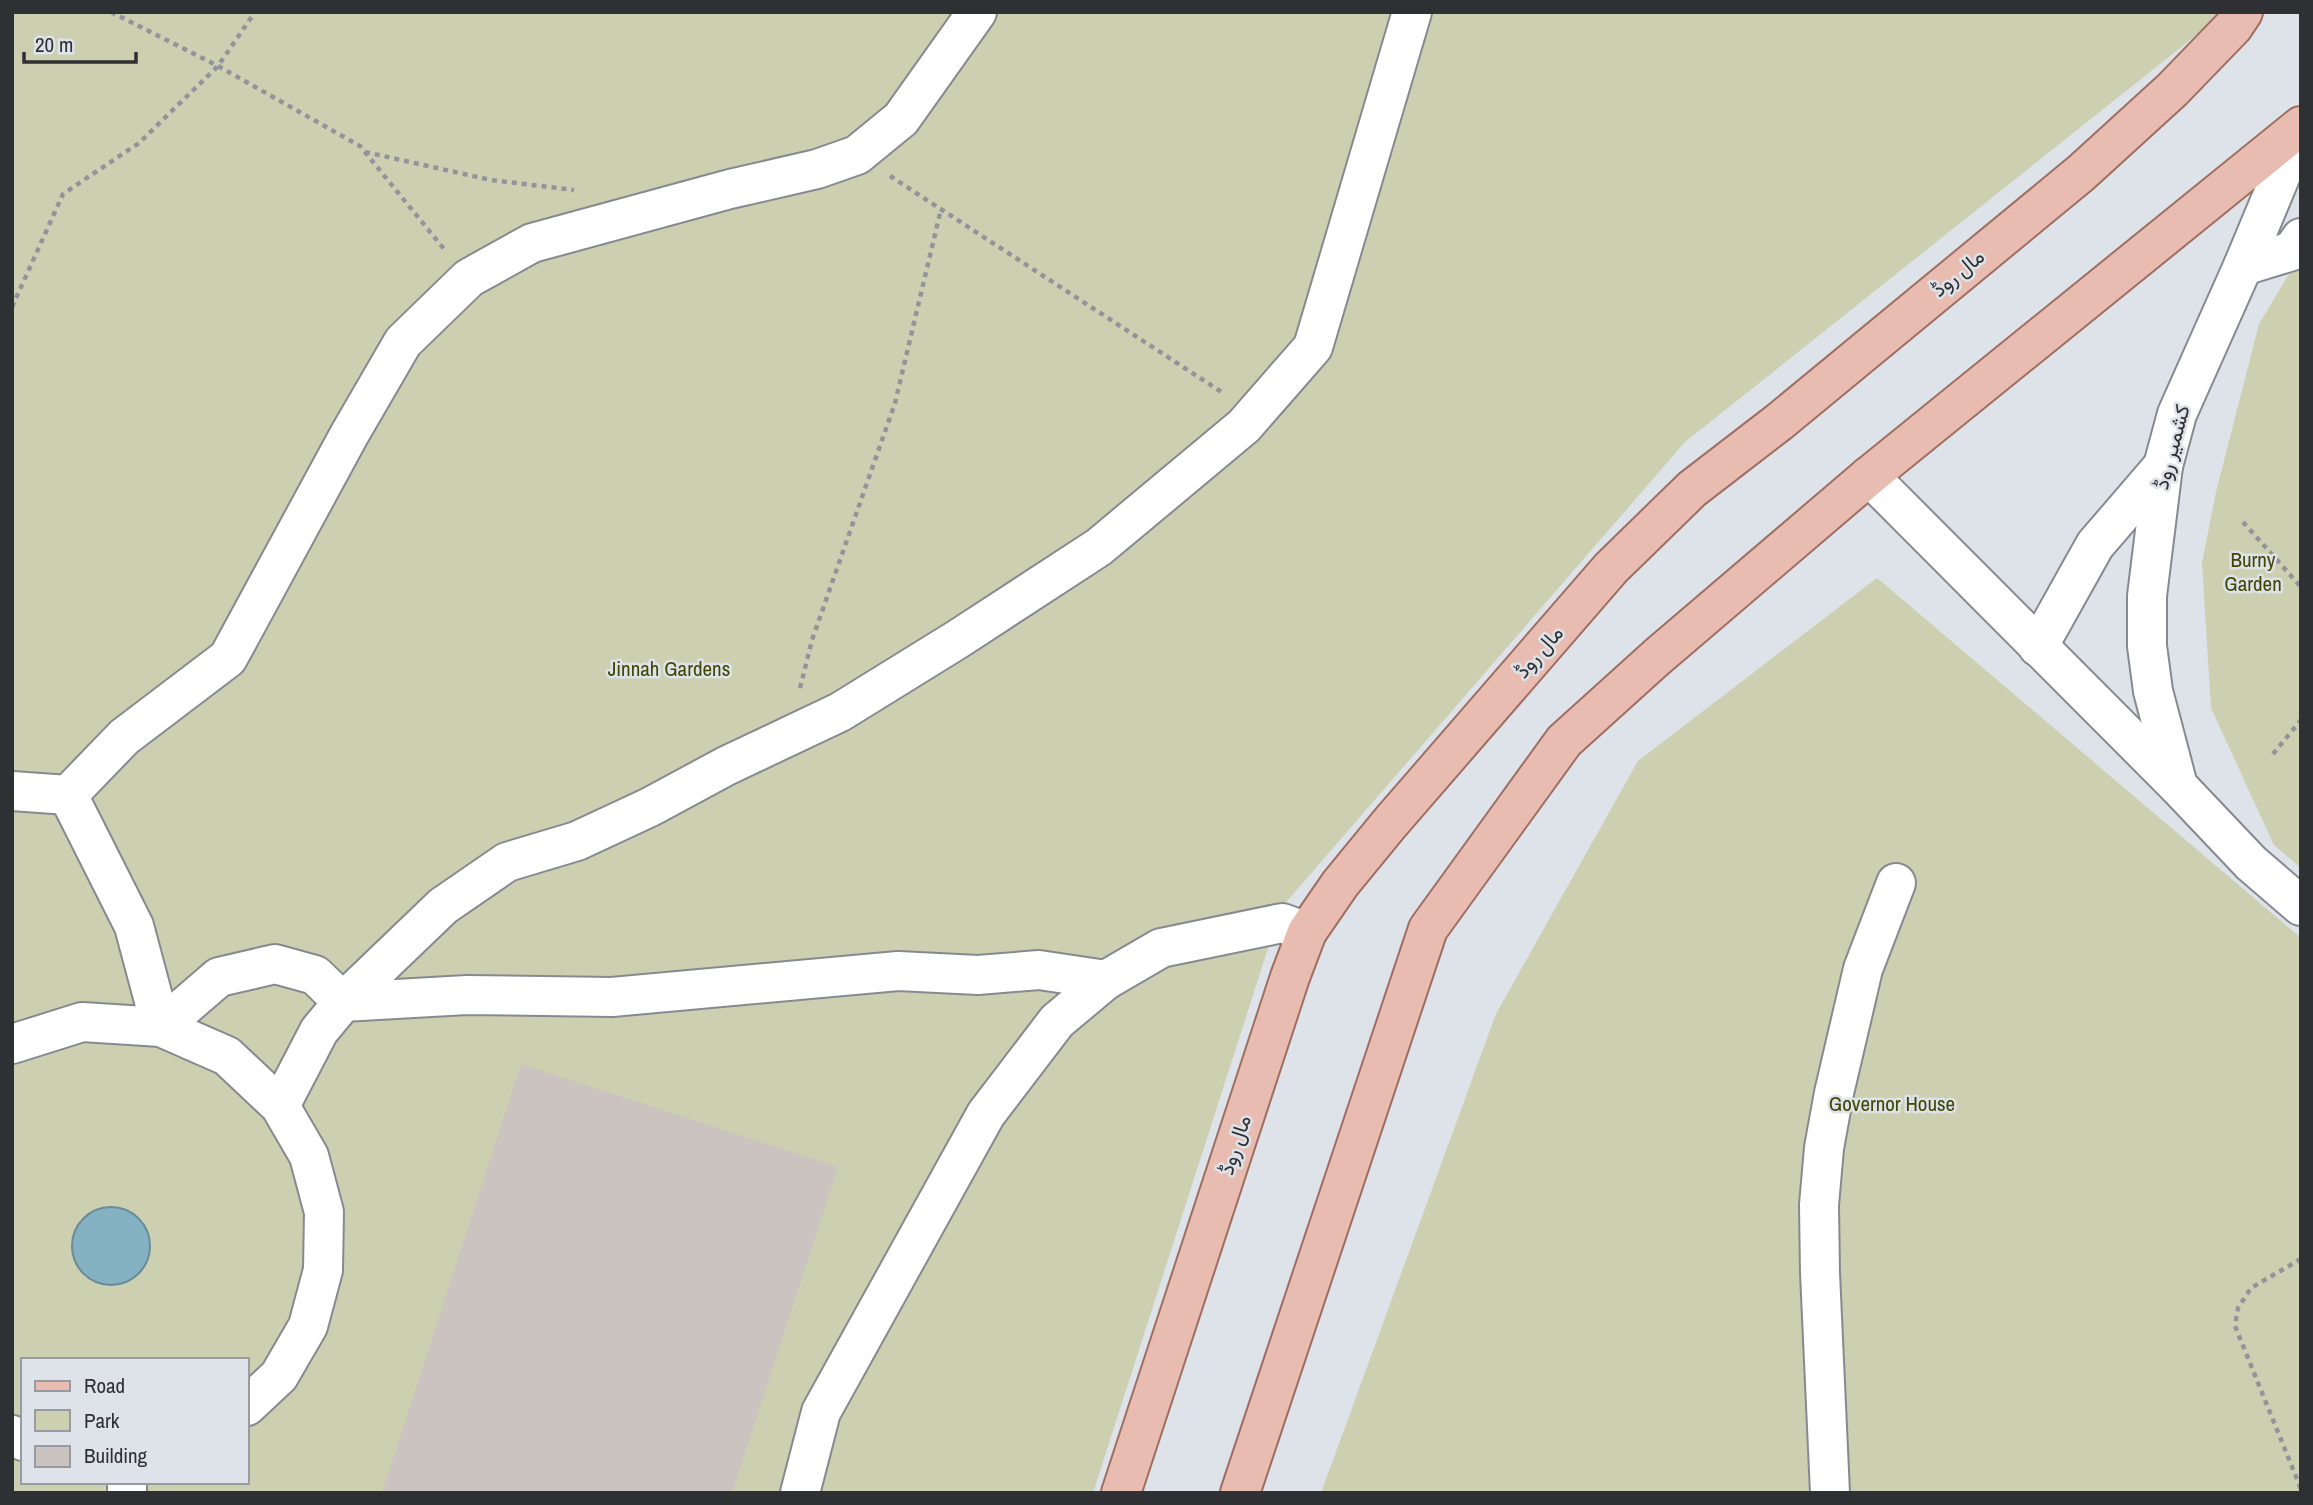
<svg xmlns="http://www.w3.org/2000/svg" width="2313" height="1505" font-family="'Archivo Narrow',Vazirmatn,sans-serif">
<rect width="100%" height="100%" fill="#dee2e9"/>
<g fill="#cccfb0" fill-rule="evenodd">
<path d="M12 12H2222L2219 17 1685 442 1281 908 1093 1493H12ZM23 1360H247V1482H23Z"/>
<polygon points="2301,254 2301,868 2274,845 2211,708 2202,563 2216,492 2259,324"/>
<polygon points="1877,578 2301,938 2301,1493 1321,1493 1496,1014 1638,761"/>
</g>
<circle fill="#84b2c3" stroke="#6a8b98" stroke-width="2" cx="111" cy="1246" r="39"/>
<polygon fill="#cbc3bf" points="521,1064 838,1167 732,1493 382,1493"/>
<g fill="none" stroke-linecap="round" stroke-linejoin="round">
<defs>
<g id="minor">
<polyline points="2243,266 2292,251 2301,238"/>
<polyline points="1869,476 2178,786 2251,863 2301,906"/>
<polyline points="2038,647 2095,545 2163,466"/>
<polyline points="2178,786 2153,691 2147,646 2147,596 2163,466 2177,414 2243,266 2301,127"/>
<polyline points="12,791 68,795 134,926 161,1027 219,977 275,964 315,975 343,1002 467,995 612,997 898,971 978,975 1039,970 1106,980"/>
<polyline points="68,795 124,737 228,658 349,435 403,342 469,278 532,243 730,189 817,169 857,155 901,119 977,12"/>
<polyline points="12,1044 82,1022 161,1027 227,1056 280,1106 309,1156 324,1212 323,1270 308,1326 279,1376 247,1406"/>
<polyline points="280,1106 319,1031 343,1002 443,906 507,862 577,841 650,807 726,766 840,712 958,639 1099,547 1244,426 1313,347 1412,12"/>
<polyline points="12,1435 23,1441"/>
<polyline points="127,1493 127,1482"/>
<polyline points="800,1493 821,1412 986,1114 1057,1021 1106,980 1161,948 1282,923 1307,932"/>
<polyline points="1830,1493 1820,1273 1819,1205 1824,1148 1834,1093 1863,969 1896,883"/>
</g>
<g id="major">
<polyline points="1121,1493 1290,977 1307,932 1340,884 1390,823 1611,568 1692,489 1779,422 2081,173 2172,90 2233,27 2243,12"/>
<polyline points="1240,1493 1428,929 1564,741 1657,657 1869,476 2301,126"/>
</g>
</defs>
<use href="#minor" stroke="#868a90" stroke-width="42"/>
<use href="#major" stroke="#9e6e62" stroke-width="42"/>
<g stroke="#92949a" stroke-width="4.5" stroke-dasharray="5 5" stroke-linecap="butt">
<polyline points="111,12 218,66 360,146 444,249"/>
<polyline points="365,152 491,180 574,190"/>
<polyline points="890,176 1223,393"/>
<polyline points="12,307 63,194 139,143 218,66 255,12"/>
<polyline points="2243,522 2301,587"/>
<polyline points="800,688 812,640 895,403 941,209"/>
<polyline points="2273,754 2301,720"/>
<polyline points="2301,1259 2251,1288 2238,1308 2235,1326 2301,1489"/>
</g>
<use href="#minor" stroke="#fff" stroke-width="38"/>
<use href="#major" stroke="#e8bcb0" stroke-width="38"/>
</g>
<g text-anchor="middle" stroke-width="5" stroke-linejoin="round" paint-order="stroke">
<g font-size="21" fill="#2f3033" stroke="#dee2e9">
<text transform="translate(1958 273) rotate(-40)" y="7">مال روڈ</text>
<text transform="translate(2172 447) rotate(-75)" y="7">کشمیر روڈ</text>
<text transform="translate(1539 652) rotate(-49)" y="7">مال روڈ</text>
<text transform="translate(1235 1145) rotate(-72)" y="7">مال روڈ</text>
</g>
<g font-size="21" fill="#434500" stroke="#dee2e9">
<text x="2253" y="567">Burny<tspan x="2253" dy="24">Garden</tspan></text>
<text x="669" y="676">Jinnah Gardens</text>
<text x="1892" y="1111">Governor House</text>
</g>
</g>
<rect width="2313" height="1505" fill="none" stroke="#2f3033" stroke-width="28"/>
<rect x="21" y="1358" width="228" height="126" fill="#dee2e9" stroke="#989ba0" stroke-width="2"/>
<rect x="35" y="1381" width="35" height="10" fill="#e8bcb0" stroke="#989ba0" stroke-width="2"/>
<text x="84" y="1393" font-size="21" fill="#2f3033">Road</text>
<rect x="35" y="1410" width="35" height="21" fill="#cccfb0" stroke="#989ba0" stroke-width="2"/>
<text x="84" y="1428" font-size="21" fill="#2f3033">Park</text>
<rect x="35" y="1446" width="35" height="21" fill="#cbc3bf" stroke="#989ba0" stroke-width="2"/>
<text x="84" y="1463" font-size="21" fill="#2f3033">Building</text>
<path d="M24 52v10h112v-10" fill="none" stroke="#2f3033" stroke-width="3.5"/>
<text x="35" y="52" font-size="21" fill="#2f3033" stroke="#dee2e9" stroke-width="5" paint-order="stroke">20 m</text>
</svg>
